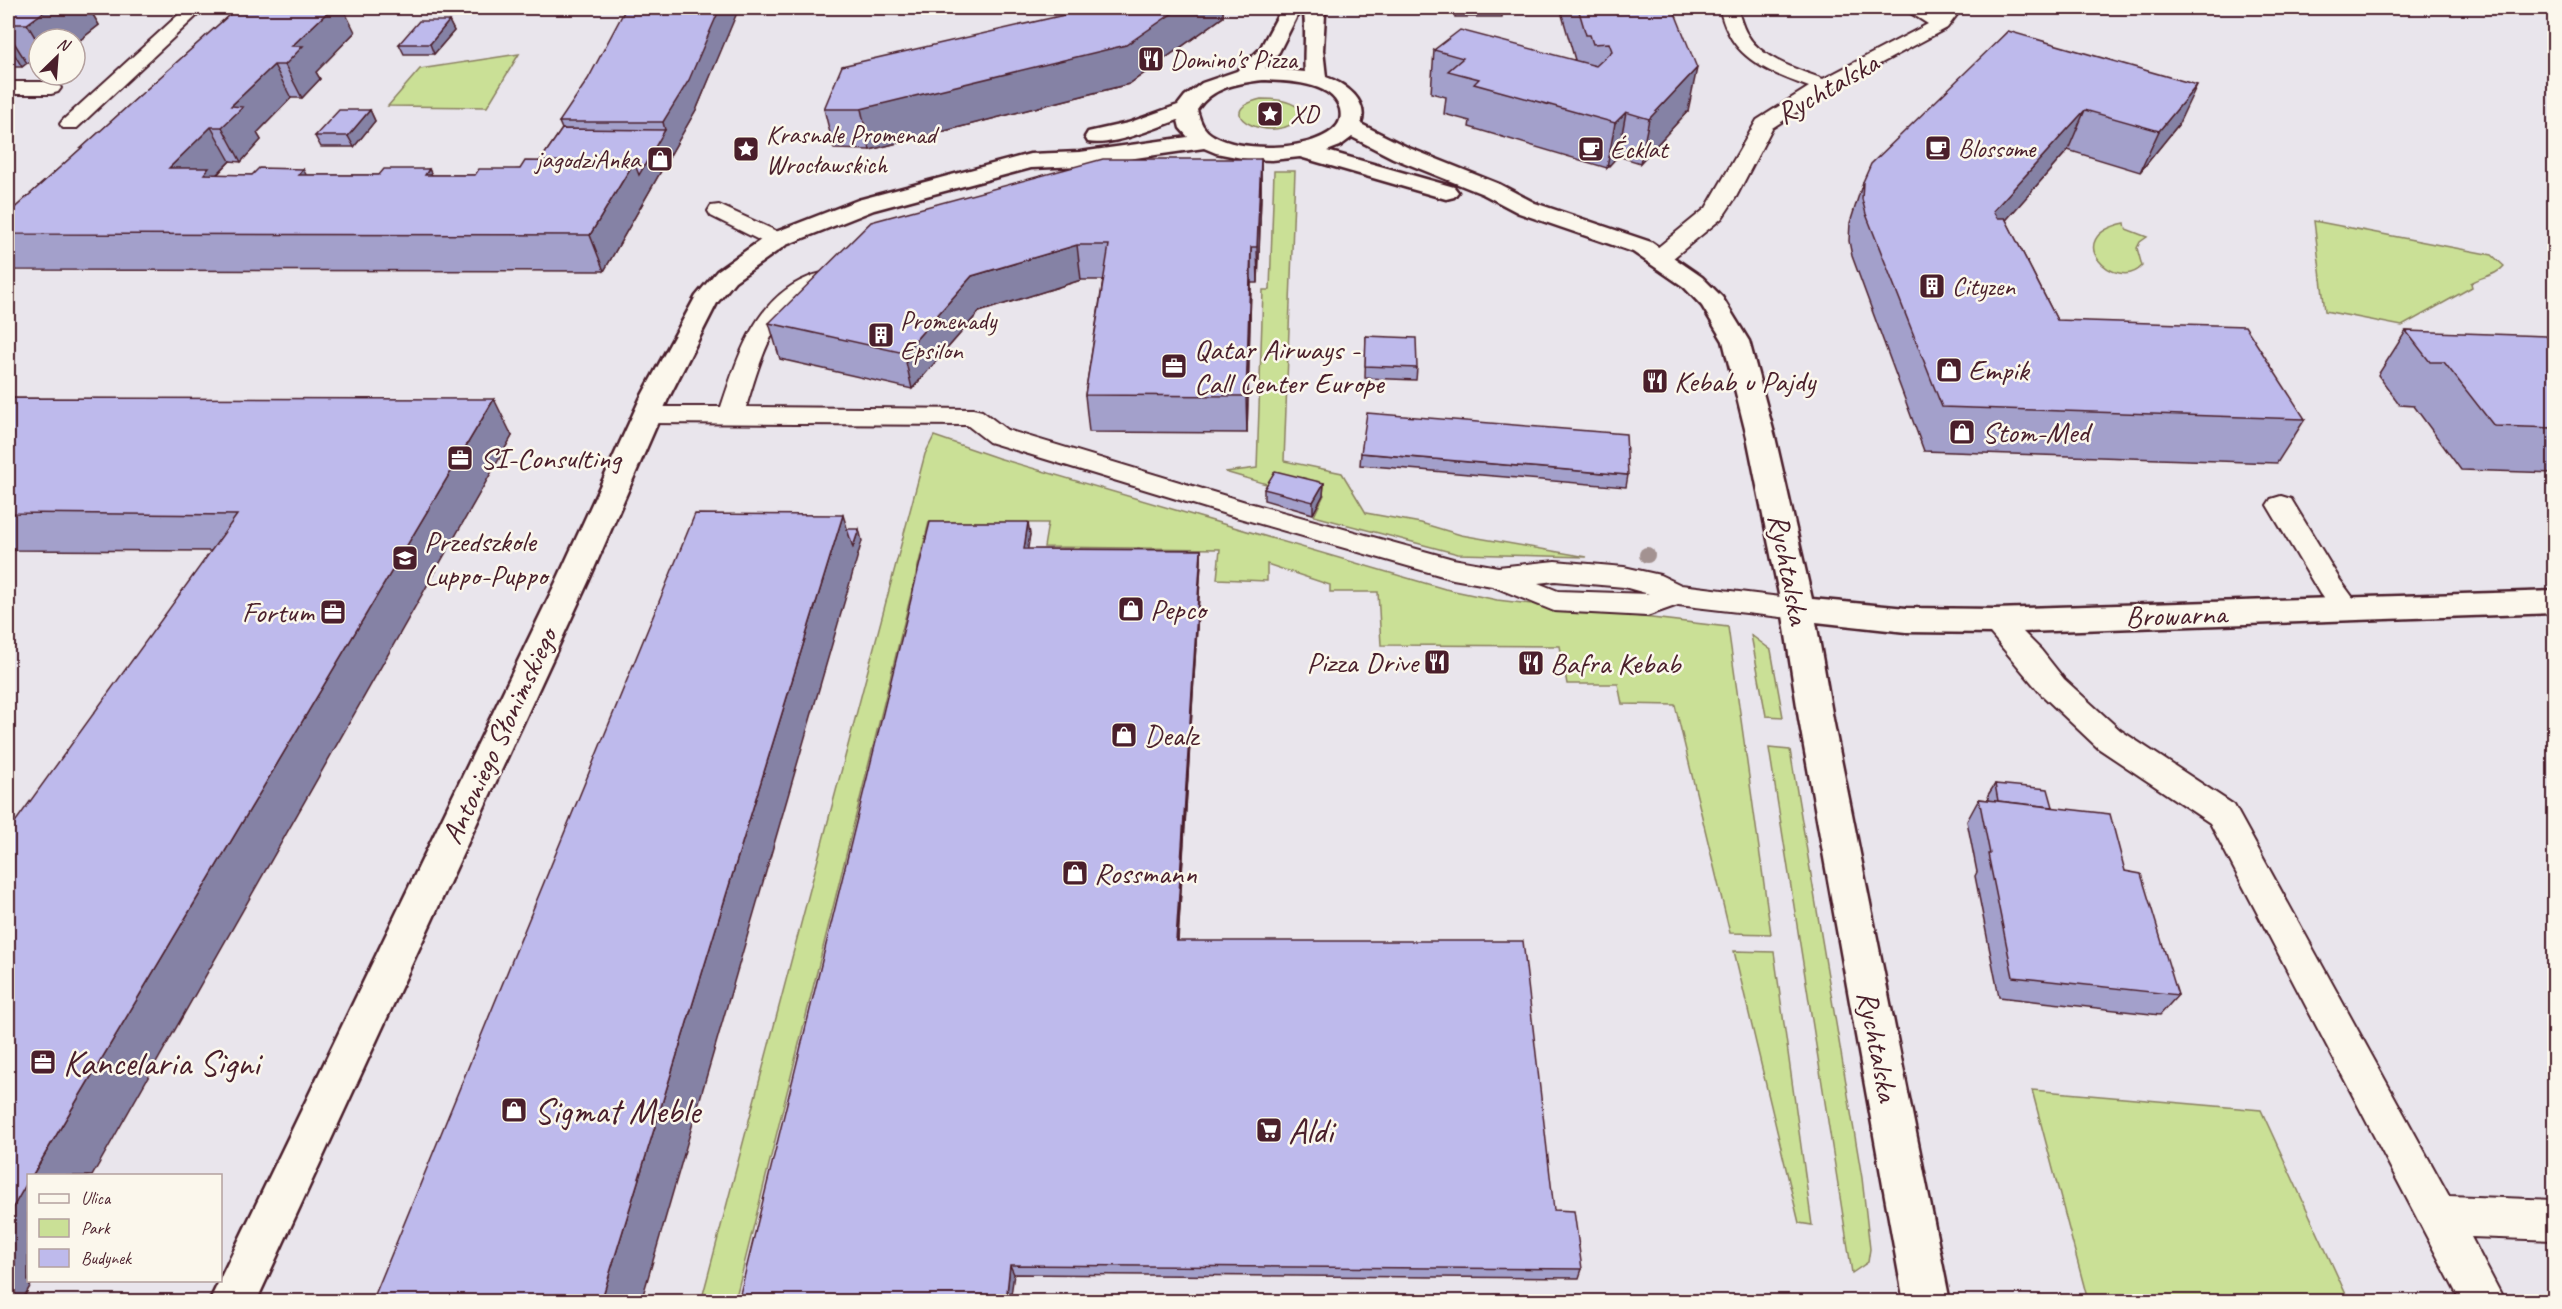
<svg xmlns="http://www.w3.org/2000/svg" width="2562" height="1309" font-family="Caveat,sans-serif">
<rect width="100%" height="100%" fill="#e9e5ec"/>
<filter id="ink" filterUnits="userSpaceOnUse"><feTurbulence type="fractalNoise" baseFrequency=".0167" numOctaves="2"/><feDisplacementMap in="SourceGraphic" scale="12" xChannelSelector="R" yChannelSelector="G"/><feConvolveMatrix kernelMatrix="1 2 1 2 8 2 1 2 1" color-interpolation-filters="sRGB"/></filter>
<g filter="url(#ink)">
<g fill="#cae096" stroke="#8a8060" stroke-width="1.5">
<polygon points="477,8 545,8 540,13 473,13"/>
<polygon points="519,54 487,107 388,106 420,69"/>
<path d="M1261 99C1276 99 1288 100 1299 108L1301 116C1278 148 1204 113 1261 99Z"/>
<polygon points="1274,171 1295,171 1284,461 1342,473 1366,513 1421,523 1461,535 1587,557 1458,554 1314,516 1324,495 1273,480 1270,485 1225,472 1257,468 1263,290 1270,290"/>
<path d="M2314 221 2492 255 2504 266C2496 276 2482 276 2471 283L2472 287 2402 326 2325 311Z"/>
<path d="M2125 223 2126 229 2147 237 2140 242 2137 248 2142 266C2117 294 2057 237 2125 223Z"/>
<polygon points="934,436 998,458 1445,589 1497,600 1728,627 1771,934 1730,933 1675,705 1622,704 1618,684 1567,684 1560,646 1381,645 1378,592 1330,592 1330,585 1267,564 1267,581 1217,579 1220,549 1044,547 1048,523 929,522 735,1301 701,1302 925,454"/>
<polygon points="1751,635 1771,650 1783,717 1766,716"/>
<polygon points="1769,748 1790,750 1862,1178 1870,1249 1868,1262 1852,1273"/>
<polygon points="1734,951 1774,952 1812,1225 1799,1223"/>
<polygon points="2032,1090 2261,1110 2349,1301 2088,1301"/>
</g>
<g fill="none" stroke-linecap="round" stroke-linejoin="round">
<defs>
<g id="service">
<polygon points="186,8 205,8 77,128 63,128 60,124 63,120"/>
<path d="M1719 8H1737C1740 16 1742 26 1747 34 1761 59 1798 70 1823 79L1928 24 1909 12 1906 8H1927L1939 15 1944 8H1962L1947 28 1831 90 1772 128 1736 197 1722 218 1667 263 1659 265 1651 263 1648 258 1651 253 1706 208 1757 120 1809 87C1780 76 1744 64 1729 34 1724 26 1722 17 1719 8Z"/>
<polygon points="8,82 51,82 58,84 61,88 58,92 51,94 8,94"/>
<polygon points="719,205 785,235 788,240 785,245 777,247 769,245 711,216 708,211 711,206"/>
<path d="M845 269 853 271 856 276 853 281C844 283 834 284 825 286 774 302 760 363 746 407L973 409 982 411 1007 430 1249 503 1453 559 1498 567 1555 561 1624 567 1660 575 1681 585 1798 599 1808 602 1813 609 1808 616 1798 619 1678 605 1647 616 1554 611 1492 586 1453 579 1229 515 989 442 967 425 647 423 638 421 634 415 638 409 647 407H721C738 357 755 298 809 277 820 272 833 271 845 269ZM1555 581 1624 587 1649 594 1558 591 1538 583Z"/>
<polygon points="2281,496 2291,499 2340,580 2362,610 2357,617 2347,620 2337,617 2320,594 2267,505 2271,499"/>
<polygon points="1995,610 2005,614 2041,650 2064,679 2120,730 2234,805 2449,1196 2554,1200 2554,1240 2471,1237 2505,1302 2461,1302 2210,823 2098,748 2042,695 1980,621 1985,614"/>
</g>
<path id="minor" d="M1282 8H1301L1279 52 1265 68 1305 72C1303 56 1308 19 1302 8H1321L1325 14 1323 50 1326 77C1346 84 1369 101 1361 124L1409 148 1499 184 1535 203 1651 242 1702 277 1722 297 1749 341 1775 437 1812 599 1906 608 1995 609 2554 591V613L1995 633 1906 632 1816 622 1833 719 1950 1302H1904L1799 719 1782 609 1747 437 1723 341 1702 306 1684 287 1633 252 1519 213 1483 194 1393 158 1352 137 1340 146 1327 151 1454 187 1458 192 1454 197 1446 199 1300 157 1272 160 1247 159 1216 153 1204 148 1080 166 1031 168 874 210 786 245 735 281 717 303 668 399 589 580 256 1302H209L557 580 640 399 696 296 717 271 768 235 858 200 1030 154 1080 152 1188 137 1180 128 1178 120C1155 128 1111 147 1088 142L1085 137 1088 132 1128 123 1178 105 1185 96 1202 83 1237 71 1260 49ZM1263 80C1286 81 1332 81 1340 109 1342 118 1340 124 1333 130 1308 151 1242 152 1214 136 1203 130 1200 121 1197 110 1212 87 1238 83 1263 80Z"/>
</defs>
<use href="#service" stroke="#4a1f2b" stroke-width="4"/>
<use href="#minor" stroke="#4a1f2b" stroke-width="5"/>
<use href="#service" fill="#fbf7ec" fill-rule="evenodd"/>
<use href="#minor" fill="#fbf7ec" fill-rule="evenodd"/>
</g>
<circle fill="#a39291" cx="1647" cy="555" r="8"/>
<g fill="#a3a0cb" stroke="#4a1f2b" stroke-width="1.5">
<polygon points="8,8 89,8 99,25 75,44 75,39 39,39 39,63 27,63 22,67 8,67"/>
<polygon points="237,8 355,32 316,72 320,79 302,98 291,98 257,133 261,140 241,162 230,161 217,175 379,175 429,169 432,175 475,175 520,169 540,161 562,129 559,122 729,30 697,108 604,271 11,270 8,265 8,214"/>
<polygon points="1075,8 1223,8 1223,17 1129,84 870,150 834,149 824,109 1064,15"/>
<polygon points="1454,8 1503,8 1502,17 1455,17"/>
<polygon points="1560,8 1673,8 1688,111 1640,163 1618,156 1607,168 1469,127 1470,121 1444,114 1446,97 1431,93 1434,50 1575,60"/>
<polygon points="449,21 454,31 434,54 404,54 399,44"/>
<polygon points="2008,31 2178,125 2140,172 2068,150 2006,220 2057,320 2305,419 2277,463 1924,451 1852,256 1849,241 1850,223 1863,182"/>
<polygon points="370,110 375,121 354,147 321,147 315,136"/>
<polygon points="1261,159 1261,194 1258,283 1251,283 1247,433 1089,432 1085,395 1103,280 1081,280 979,312 912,389 780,359 769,323"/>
<polygon points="2406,331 2554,344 2554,473 2461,470 2414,406 2400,405 2378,375"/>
<polygon points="1366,336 1417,368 1416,380 1365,378"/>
<polygon points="8,398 512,436 28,1281 33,1281 21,1302 8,1302 211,551 8,550"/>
<polygon points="1361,453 1628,475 1626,487 1360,465"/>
<polygon points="1324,483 1323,495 1313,514 1264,500 1264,489"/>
<polygon points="1030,534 1027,549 1201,550 1201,562 1178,941 1554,1210 1582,1269 1579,1278 1014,1274 738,1302"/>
<polygon points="1995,784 2053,807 2125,871 2178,995 2160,1015 1999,997 1975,876 1977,872 1967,821 1979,799 1989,800 1988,795"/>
</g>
<g fill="#8582a5" stroke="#4a1f2b" stroke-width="1.5">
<polygon points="49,8 89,8 99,25 75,44 75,39 39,39 39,44 27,24"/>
<polygon points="332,8 343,8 355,32 316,72 320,79 302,98 285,65 292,46"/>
<polygon points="720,8 739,8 697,108 604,271 590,235 634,162 665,130 663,122"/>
<polygon points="1180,8 1223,8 1223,17 1129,84 870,150 861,109"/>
<polygon points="449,21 454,31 434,54 430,44"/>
<polygon points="8,33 27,63 22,67 8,44"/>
<polygon points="274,65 291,98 257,133 261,140 241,162 222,127 231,106"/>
<polygon points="1697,68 1688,111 1640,163 1649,119"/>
<polygon points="2197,85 2178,125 2140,172 2159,131"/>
<polygon points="370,110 375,121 354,147 348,136"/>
<polygon points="2085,110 2068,150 1977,253 1993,211"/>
<polygon points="1626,112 1618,156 1607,168 1615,123"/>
<polygon points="211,127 230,161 214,177 169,168"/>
<polygon points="1261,159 1261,194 1258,283 1257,247"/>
<polygon points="303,169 322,203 298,175"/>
<polygon points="429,169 445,203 425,175"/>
<polygon points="1077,245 1081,280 979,312 912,389 904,353 972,276"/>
<polygon points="1251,247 1251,283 1247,433 1246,396"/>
<polygon points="494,399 512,436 92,1176 32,1176"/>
<polygon points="1324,483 1323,495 1313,514 1313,502"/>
<polygon points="843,515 853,547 859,529 862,541 641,1302 601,1302"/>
<polygon points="1028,522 1030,534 1026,561 1024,549"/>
<polygon points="1201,550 1201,562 1177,952 1176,941"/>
<polygon points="28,1181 28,1281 33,1281 21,1302 8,1302 8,1216"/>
<polygon points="1010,1265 1014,1274 1010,1302 1006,1302"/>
</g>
<g fill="#bebaec" stroke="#4a1f2b" stroke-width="1.5">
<polygon points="8,8 49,8 27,24 8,24"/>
<polygon points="237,8 332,8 292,46 303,46 285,65 274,65 231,106 243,107 222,127 211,127 169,168 209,168 204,174 252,175 259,168 303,169 298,175 379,175 384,169 429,169 425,175 475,175 479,169 520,169 525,161 634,162 590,235 8,234 8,214"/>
<polygon points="626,8 720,8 689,80 663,122 559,122 588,79"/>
<polygon points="1075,8 1180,8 1126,45 861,109 824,109 842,66 1064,15"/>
<polygon points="1578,8 1673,8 1697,68 1649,119 1626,112 1615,123 1474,84 1479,79 1448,71 1463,58 1434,50 1460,30 1596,66 1612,51 1609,43 1593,44 1590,35 1586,35"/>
<polygon points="419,21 449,21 430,44 399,44"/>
<polygon points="2008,31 2197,85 2159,131 2085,110 1993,211 1997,218 2005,218 2057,320 2245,326 2305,419 1942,407 1866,214 1862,199 1863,182 1871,164"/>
<polygon points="339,110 370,110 348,136 315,136"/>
<polygon points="562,129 665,130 639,175 634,162 540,161"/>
<polygon points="1103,159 1261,159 1257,247 1251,247 1246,396 1085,395 1109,245 1077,245 972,276 904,353 769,323 871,222"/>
<polygon points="2406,331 2546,336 2554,344 2554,428 2494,426 2444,362 2430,362"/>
<polygon points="1366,336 1416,338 1417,368 1365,366"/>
<polygon points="8,398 494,399 32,1176 28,1176 28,1181 8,1216 8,832 237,515 8,513"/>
<polygon points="1367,413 1626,434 1628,475 1361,453"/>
<polygon points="1275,471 1324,483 1313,502 1264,489"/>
<polygon points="695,514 843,515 601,1302 372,1302"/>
<polygon points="930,522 1028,522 1024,549 1201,550 1176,941 1523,941 1554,1210 1574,1211 1582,1269 1010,1265 1006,1302 738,1302"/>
<polygon points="847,529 859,529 853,547"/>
<polygon points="1995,784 2048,789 2053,807 1998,801"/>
<polygon points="1979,799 2110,814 2125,871 2141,874 2178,995 2013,977 1988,854 1990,854"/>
</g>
</g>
<defs>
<symbol id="restaurant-square" viewBox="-11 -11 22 22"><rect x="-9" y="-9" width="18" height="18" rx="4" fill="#4a1f2b" stroke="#fbf7ec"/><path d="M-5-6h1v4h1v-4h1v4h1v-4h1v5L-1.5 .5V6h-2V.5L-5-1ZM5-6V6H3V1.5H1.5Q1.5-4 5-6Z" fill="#fff"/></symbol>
<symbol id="sight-square" viewBox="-11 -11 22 22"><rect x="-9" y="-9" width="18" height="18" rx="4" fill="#4a1f2b" stroke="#fbf7ec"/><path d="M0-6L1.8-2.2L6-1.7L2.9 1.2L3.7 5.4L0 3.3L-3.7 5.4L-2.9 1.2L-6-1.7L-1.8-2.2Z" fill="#fff"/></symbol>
<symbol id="cafe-square" viewBox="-11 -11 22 22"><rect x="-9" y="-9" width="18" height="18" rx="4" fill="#4a1f2b" stroke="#fbf7ec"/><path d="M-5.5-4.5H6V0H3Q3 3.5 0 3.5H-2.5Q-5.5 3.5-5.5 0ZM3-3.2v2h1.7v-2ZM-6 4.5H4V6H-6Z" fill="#fff"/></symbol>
<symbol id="shop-square" viewBox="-11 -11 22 22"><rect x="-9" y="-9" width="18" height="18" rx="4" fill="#4a1f2b" stroke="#fbf7ec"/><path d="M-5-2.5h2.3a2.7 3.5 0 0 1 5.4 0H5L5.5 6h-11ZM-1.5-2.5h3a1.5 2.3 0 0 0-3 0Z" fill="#fff"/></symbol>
<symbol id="building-square" viewBox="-11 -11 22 22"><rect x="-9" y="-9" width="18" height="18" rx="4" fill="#4a1f2b" stroke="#fbf7ec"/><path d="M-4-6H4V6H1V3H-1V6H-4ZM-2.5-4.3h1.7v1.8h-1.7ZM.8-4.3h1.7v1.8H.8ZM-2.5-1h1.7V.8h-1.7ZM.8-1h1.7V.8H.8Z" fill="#fff"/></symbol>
<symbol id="office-square" viewBox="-11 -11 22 22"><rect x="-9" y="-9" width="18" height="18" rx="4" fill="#4a1f2b" stroke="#fbf7ec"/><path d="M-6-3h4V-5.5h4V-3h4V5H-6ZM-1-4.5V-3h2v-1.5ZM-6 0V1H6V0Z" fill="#fff"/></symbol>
<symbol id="school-square" viewBox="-11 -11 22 22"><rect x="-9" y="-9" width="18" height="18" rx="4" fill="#4a1f2b" stroke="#fbf7ec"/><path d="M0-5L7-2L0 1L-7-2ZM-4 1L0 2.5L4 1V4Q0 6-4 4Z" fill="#fff"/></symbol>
<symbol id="supermarket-square" viewBox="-11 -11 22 22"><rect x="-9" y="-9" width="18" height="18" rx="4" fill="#4a1f2b" stroke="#fbf7ec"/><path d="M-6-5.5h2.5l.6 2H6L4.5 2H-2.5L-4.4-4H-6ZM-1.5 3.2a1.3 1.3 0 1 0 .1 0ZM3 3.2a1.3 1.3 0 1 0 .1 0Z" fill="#fff"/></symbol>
</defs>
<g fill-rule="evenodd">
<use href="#restaurant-square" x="1136" y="44" width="30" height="30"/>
<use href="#sight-square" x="1255" y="99" width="30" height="30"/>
<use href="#cafe-square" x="1923" y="133" width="30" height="30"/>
<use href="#sight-square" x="731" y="134" width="30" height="30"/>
<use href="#cafe-square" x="1576" y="134" width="30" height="30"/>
<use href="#shop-square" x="645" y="144" width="30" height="30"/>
<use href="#building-square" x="1917" y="271" width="30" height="30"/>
<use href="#building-square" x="866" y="320" width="30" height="30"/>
<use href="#office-square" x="1159" y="351" width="30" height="30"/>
<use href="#shop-square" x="1934" y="355" width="30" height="30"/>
<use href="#restaurant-square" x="1640" y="366" width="30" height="30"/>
<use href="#shop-square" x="1947" y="417" width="30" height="30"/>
<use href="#office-square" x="445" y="443" width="30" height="30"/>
<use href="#school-square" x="390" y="543" width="30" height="30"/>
<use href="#shop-square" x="1116" y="594" width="30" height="30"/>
<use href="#office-square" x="318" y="597" width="30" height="30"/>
<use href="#restaurant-square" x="1422" y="647" width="30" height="30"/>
<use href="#restaurant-square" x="1516" y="648" width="30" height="30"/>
<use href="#shop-square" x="1109" y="720" width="30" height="30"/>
<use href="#shop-square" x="1060" y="858" width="30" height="30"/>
<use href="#office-square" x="28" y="1047" width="30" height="30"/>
<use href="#shop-square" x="499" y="1095" width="30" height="30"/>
<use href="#supermarket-square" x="1254" y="1115" width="30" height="30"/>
</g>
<g text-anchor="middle" stroke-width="5" stroke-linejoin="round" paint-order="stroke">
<g font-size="26" fill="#4a1f2b" stroke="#fbf7ec" text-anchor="start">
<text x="1170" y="68">Domino's Pizza</text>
<text x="1290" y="123">XD</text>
<text x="766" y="143">Krasnale Promenad<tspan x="766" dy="30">Wrocławskich</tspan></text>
<text x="1958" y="157">Blossome</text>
<text x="1610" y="158">Écklat</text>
<text x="640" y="168" text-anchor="end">jagodziAnka</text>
<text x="1952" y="295">Cityzen</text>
<text x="900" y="329">Promenady<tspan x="900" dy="30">Epsilon</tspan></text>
</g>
<g font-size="30" fill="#4a1f2b" stroke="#fbf7ec">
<text transform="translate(1827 88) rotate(-30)" y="10">Rychtalska</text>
<text transform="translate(1789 569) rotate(79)" y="10">Rychtalska</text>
<text transform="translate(2176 615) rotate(-2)" y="10">Browarna</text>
<text transform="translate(499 736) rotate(-65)" y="10">Antoniego Słonimskiego</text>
<text transform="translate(1878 1046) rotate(79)" y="10">Rychtalska</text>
</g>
<g font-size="30" fill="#4a1f2b" stroke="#fbf7ec" text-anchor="start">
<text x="1194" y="359">Qatar Airways -<tspan x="1194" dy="34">Call Center Europe</tspan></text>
<text x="1968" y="380">Empik</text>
<text x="1674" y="391">Kebab u Pajdy</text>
<text x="1982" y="442">Stom-Med</text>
<text x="480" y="468">SI-Consulting</text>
<text x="424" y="551">Przedszkole<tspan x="424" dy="34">Luppo-Puppo</tspan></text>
<text x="1150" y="619">Pepco</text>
<text x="314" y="622" text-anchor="end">Fortum</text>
<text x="1418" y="672" text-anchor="end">Pizza Drive</text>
<text x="1550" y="673">Bafra Kebab</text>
<text x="1144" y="745">Dealz</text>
<text x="1094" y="883">Rossmann</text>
</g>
<g font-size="36" fill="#4a1f2b" stroke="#fbf7ec" text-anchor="start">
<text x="63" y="1075">Kancelaria Signi</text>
<text x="534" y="1123">Sigmat Meble</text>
<text x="1288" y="1143">Aldi</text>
</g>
</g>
<rect width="2562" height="1309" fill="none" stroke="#fbf7ec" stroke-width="30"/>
<rect x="15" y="15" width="2532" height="1279" fill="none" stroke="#4a1f2b" stroke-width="2" filter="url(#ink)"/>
<rect x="27" y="1174" width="195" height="108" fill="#fbf7ec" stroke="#b4a19f" stroke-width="1.5"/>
<rect x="39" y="1194" width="30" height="9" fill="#fbf7ec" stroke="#b4a19f" stroke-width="1.5"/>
<text x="81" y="1204" font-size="18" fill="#4a1f2b">Ulica</text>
<rect x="39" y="1219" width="30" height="18" fill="#cae096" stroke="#b4a19f" stroke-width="1.5"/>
<text x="81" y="1234" font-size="18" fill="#4a1f2b">Park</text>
<rect x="39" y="1249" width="30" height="18" fill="#bebaec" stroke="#b4a19f" stroke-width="1.5"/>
<text x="81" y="1264" font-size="18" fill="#4a1f2b">Budynek</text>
<g transform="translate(57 57) rotate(25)"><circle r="28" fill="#fbf7ec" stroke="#b4a19f" stroke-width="1.5"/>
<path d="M0-4.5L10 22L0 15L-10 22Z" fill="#4a1f2b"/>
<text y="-9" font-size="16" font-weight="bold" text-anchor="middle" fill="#4a1f2b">N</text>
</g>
</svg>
